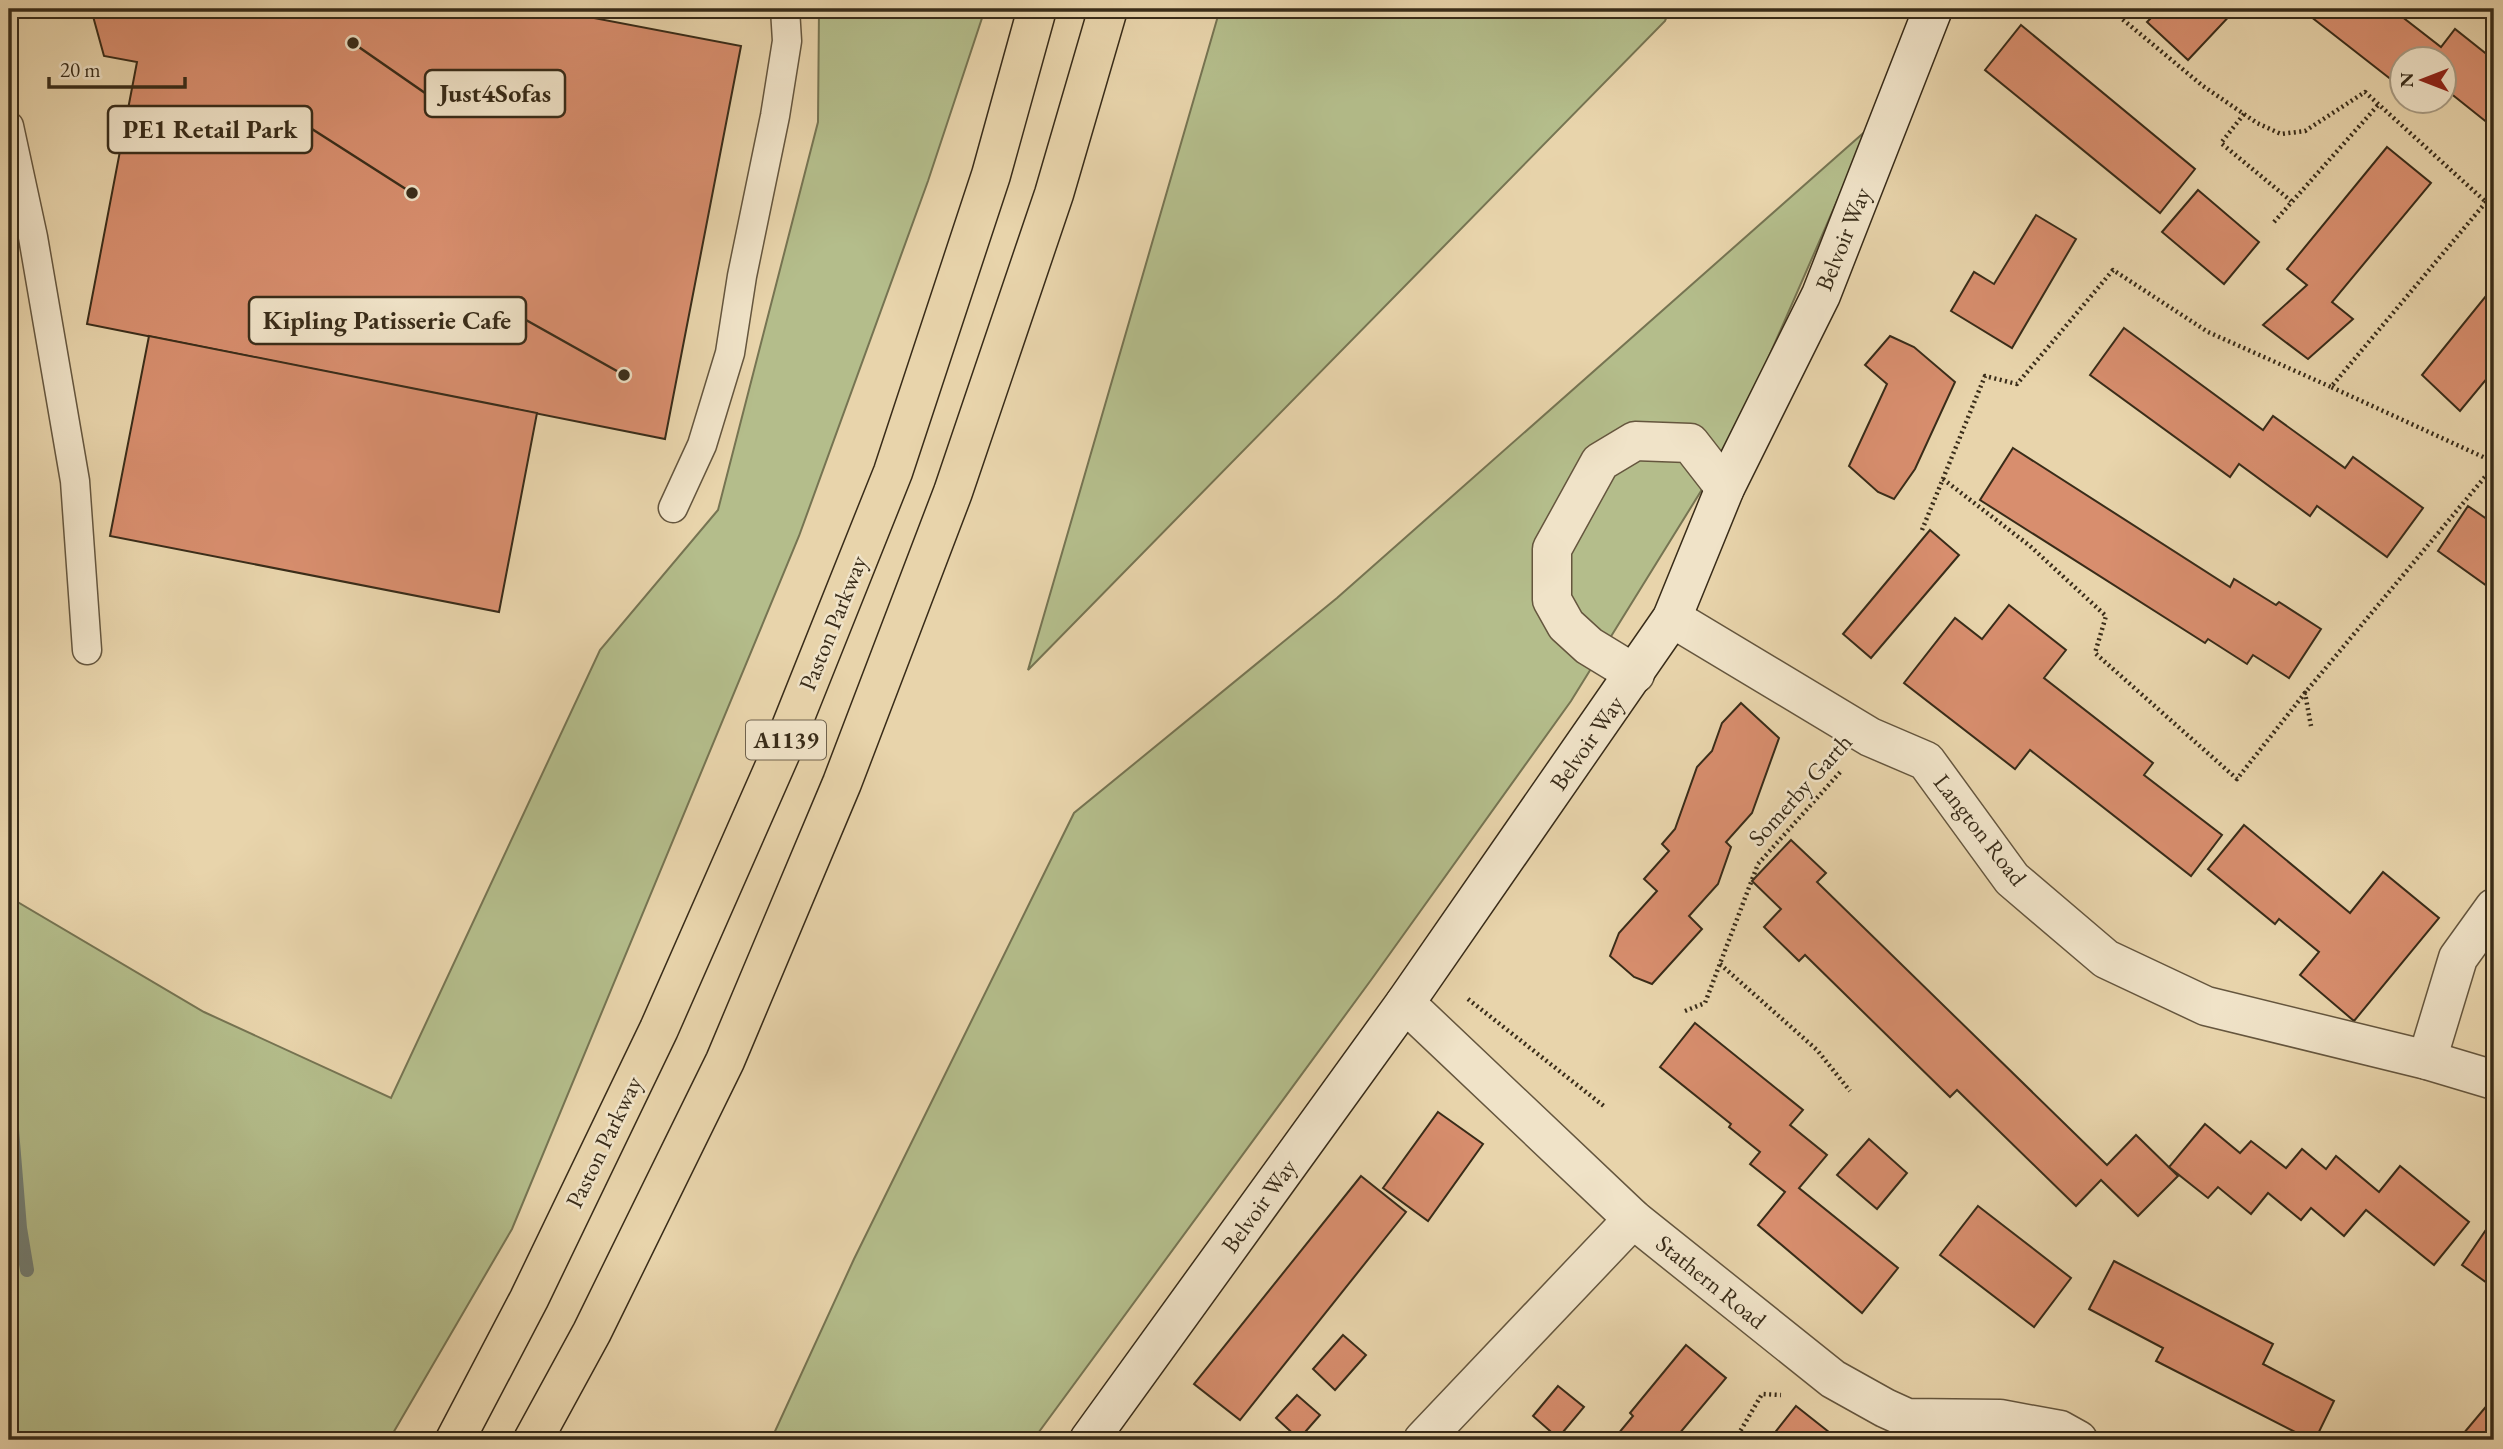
<svg xmlns="http://www.w3.org/2000/svg" width="2503" height="1449" font-family="'EB Garamond',serif">
<rect width="100%" height="100%" fill="#e8d4ab"/>
<filter id="stains"><feTurbulence type="fractalNoise" baseFrequency=".00286" numOctaves="4"/><feColorMatrix values="0 0 0 0 .2 0 0 0 0 .09 0 0 0 0 .02 0 0 0 .5 -.17"/></filter>
<radialGradient id="worn" r=".72"><stop offset=".6" stop-color="#630" stop-opacity="0"/><stop offset="1" stop-color="#630" stop-opacity=".3"/></radialGradient>
<g fill="#b4bd8b" stroke="#767452" stroke-width="2">
<polygon points="819,9 985,9 928,181 799,536 512,1229 389,1440 9,1440 9,897 204,1012 391,1098 600,650 718,510 818,122"/>
<polygon points="1220,9 1670,9 1665,21 1028,670"/>
<polygon points="1869,128 1732,441 1571,701 1371,980 1033,1440 771,1440 854,1259 1074,813 1337,598"/>
</g>
<g fill="none" stroke-linecap="round" stroke-linejoin="round">
<polyline stroke="#737f75" stroke-width="14" points="9,1093 20,1228 27,1270"/>
</g>
<g fill="#d88e6e" stroke="#392c19" stroke-width="2">
<polygon points="91,9 579,9 578,15 741,46 665,439 87,324 137,62 104,56"/>
<polygon points="2160,9 2236,9 2188,60 2147,22"/>
<polygon points="2301,9 2392,9 2441,47 2455,29 2494,60 2494,128 2444,88 2444,60 2402,60 2402,88"/>
<polygon points="2021,25 2195,169 2160,213 1985,70"/>
<polygon points="2387,147 2431,183 2332,302 2353,319 2308,359 2263,325 2307,285 2287,269"/>
<polygon points="2198,190 2259,242 2224,284 2162,232"/>
<polygon points="2036,215 2076,239 2012,348 1951,311 1974,272 1994,284"/>
<polygon points="2494,286 2494,370 2460,411 2422,375"/>
<polygon points="2124,328 2263,430 2273,416 2345,468 2353,457 2423,508 2387,557 2317,506 2310,516 2239,464 2230,477 2090,375"/>
<polygon points="149,336 537,413 499,612 110,536"/>
<polygon points="1890,336 1914,347 1955,382 1915,469 1894,499 1878,492 1849,466 1887,384 1865,365"/>
<polygon points="2013,448 2230,587 2234,579 2276,605 2279,602 2321,629 2289,678 2253,655 2247,664 2208,639 2205,643 1980,500"/>
<polygon points="2468,506 2494,524 2494,591 2438,551"/>
<polygon points="1930,530 1959,555 1871,658 1843,634"/>
<polygon points="2009,605 2066,650 2044,678 2153,763 2144,775 2222,835 2191,876 2030,750 2015,769 1904,683 1955,618 1982,639"/>
<polygon points="1741,703 1779,738 1752,813 1726,842 1731,847 1718,884 1689,916 1702,929 1652,984 1634,977 1610,956 1619,933 1657,891 1644,879 1669,851 1662,844 1675,829 1697,767 1712,751 1722,723"/>
<polygon points="2244,825 2350,913 2383,872 2439,918 2354,1021 2300,975 2319,952 2279,919 2275,924 2208,869"/>
<polygon points="1791,840 1826,873 1817,882 2107,1165 2136,1135 2178,1176 2138,1216 2101,1180 2076,1206 1957,1090 1950,1097 1805,955 1799,961 1764,927 1781,909 1752,881"/>
<polygon points="1695,1023 1803,1110 1790,1125 1827,1155 1799,1188 1898,1268 1862,1313 1758,1225 1785,1192 1750,1164 1760,1152 1729,1127 1731,1124 1660,1067"/>
<polygon points="1438,1112 1483,1144 1428,1221 1383,1188"/>
<polygon points="2205,1124 2240,1153 2251,1141 2286,1168 2302,1149 2326,1169 2336,1156 2379,1192 2400,1166 2469,1222 2434,1265 2366,1210 2344,1236 2311,1208 2301,1220 2268,1193 2251,1214 2218,1187 2208,1198 2169,1167"/>
<polygon points="1869,1139 1907,1173 1877,1209 1837,1175"/>
<polygon points="1361,1176 1406,1212 1240,1420 1194,1384"/>
<polygon points="1978,1206 2071,1278 2034,1327 1940,1255"/>
<polygon points="2494,1218 2494,1288 2462,1265"/>
<polygon points="2114,1261 2273,1344 2263,1364 2334,1401 2315,1440 2311,1440 2156,1361 2163,1348 2089,1309"/>
<polygon points="1343,1335 1366,1355 1335,1390 1313,1369"/>
<polygon points="1686,1345 1726,1378 1674,1440 1613,1440 1633,1416 1630,1413"/>
<polygon points="1558,1386 1584,1407 1558,1438 1533,1416"/>
<polygon points="1297,1395 1320,1415 1299,1439 1276,1418"/>
<polygon points="2494,1397 2494,1440 2458,1440"/>
<polygon points="1796,1406 1839,1440 1769,1440"/>
</g>
<g fill="none" stroke-linecap="round" stroke-linejoin="round">
<defs>
<g id="lane">
<polyline points="9,126 33,237 75,481 87,650"/>
<polyline points="673,508 702,445 730,353 742,276 775,116 787,41 785,9"/>
</g>
<g id="street">
<polyline points="1672,618 1870,737 1926,761 2012,879 2106,959 2206,1006 2427,1060 2494,1080"/>
<polyline points="1635,674 1589,646 1566,625 1552,600 1552,549 1600,462 1635,441 1690,443 1725,488"/>
<polyline points="1405,1003 1633,1219 1833,1379 1885,1408 1907,1418 2000,1419 2060,1430 2078,1440"/>
<polyline points="2427,1060 2458,958 2494,908"/>
<polyline points="1423,1440 1633,1219"/>
</g>
<polyline id="secondary" points="1089,1440 1405,1003 1672,618 1725,488 1821,295 1933,9"/>
<g id="highway">
<polyline points="455,1440 529,1299 659,1029 781,752 893,472 991,175 1037,9"/>
<polyline points="533,1440 592,1332 725,1061 842,783 953,492 1054,194 1108,9"/>
</g>
</defs>
<use href="#lane" stroke="#65563e" stroke-width="31"/>
<use href="#street" stroke="#65563e" stroke-width="41"/>
<use href="#secondary" stroke="#392c19" stroke-width="41"/>
<use href="#highway" stroke="#392c19" stroke-width="41"/>
<g stroke="#392c19" stroke-width="4.5" stroke-dasharray="2 3.5" stroke-linecap="butt">
<polyline points="2110,9 2203,86 2257,123 2281,134 2305,131 2365,92 2486,202 2494,205"/>
<polyline points="2244,114 2221,143 2291,201"/>
<polyline points="2486,202 2331,387 2494,462"/>
<polyline points="2274,222 2379,104"/>
<polyline points="1943,479 2030,546 2106,616 2095,653 2237,779 2305,693 2311,726"/>
<polyline points="1922,530 1985,376 2017,384 2113,270 2208,332 2331,387"/>
<polyline points="2304,694 2494,466"/>
<polyline points="1720,964 1817,1050 1850,1091"/>
<polyline points="1468,999 1605,1107"/>
<polyline points="1685,1011 1705,1003 1758,864 1842,770"/>
<polyline points="1735,1440 1762,1394 1781,1395"/>
</g>
<use href="#lane" stroke="#f0e3c8" stroke-width="28"/>
<use href="#street" stroke="#f0e3c8" stroke-width="38"/>
<use href="#secondary" stroke="#f0e3c8" stroke-width="38"/>
<use href="#highway" stroke="#e8d4ab" stroke-width="38"/>
</g>
<g text-anchor="middle" stroke-width="5" stroke-linejoin="round" paint-order="stroke">
<rect fill="#f0e3c8" stroke="#70634e" stroke-width="2" x="746" y="720.5" width="80" height="39" rx="5"/>
<g font-size="23" font-weight="bold" fill="#392c19">
<text x="786" y="748">A1139</text>
</g>
<g font-size="24" fill="#392c19" stroke="#f0e3c8">
<text transform="translate(1843 239) rotate(-68)" y="8">Belvoir Way</text>
<text transform="translate(833 623) rotate(-68)" y="8">Paston Parkway</text>
<text transform="translate(1587 743) rotate(-55)" y="8">Belvoir Way</text>
<text transform="translate(1800 790) rotate(-48)" y="8">Somerby Garth</text>
<text transform="translate(1980 830) rotate(52)" y="8">Langton Road</text>
<text transform="translate(604 1142) rotate(-64)" y="8">Paston Parkway</text>
<text transform="translate(1259 1206) rotate(-54)" y="8">Belvoir Way</text>
<text transform="translate(1711 1282) rotate(39)" y="8">Stathern Road</text>
</g>
</g>
<path fill="none" stroke="#392c19" stroke-width="2.5" d="M353 43L425 93M412 193L312 129M624 375L526 320"/>
<g fill="#392c19" stroke="#f0e3c8" stroke-width="2.5">
<circle cx="353" cy="43" r="7"/>
<circle cx="412" cy="193" r="7"/>
<circle cx="624" cy="375" r="7"/>
</g>
<g fill="#f0e3c8" stroke="#392c19" stroke-width="2.5">
<rect x="425" y="70" width="140" height="47" rx="7"/>
<rect x="108" y="106" width="204" height="47" rx="7"/>
<rect x="249" y="297" width="277" height="47" rx="7"/>
</g>
<g font-size="26" text-anchor="middle" font-weight="bold" fill="#392c19">
<text x="495" y="102">Just4Sofas</text>
<text x="210" y="138">PE1 Retail Park</text>
<text x="387" y="329">Kipling Patisserie Cafe</text>
</g>
<rect width="2503" height="1449" fill="none" stroke="#e8d4ab" stroke-width="35"/>
<rect x="10" y="10" width="2482" height="1428" fill="none" stroke="#392c19" stroke-width="3.5"/>
<rect x="18" y="18" width="2468" height="1414" fill="none" stroke="#392c19" stroke-width="2"/>
<g transform="translate(2423 80) rotate(270)"><circle r="33" fill="#f0e3c8" stroke="#a79a82" stroke-width="2"/>
<path d="M0-5L12 26L0 18L-12 26Z" fill="#8f2418"/>
<text y="-10" font-size="19" font-weight="bold" text-anchor="middle" fill="#392c19">N</text>
</g>
<path d="M49 77v10h136v-10" fill="none" stroke="#392c19" stroke-width="3.5"/>
<text x="60" y="77" font-size="21" fill="#392c19" stroke="#f0e3c8" stroke-width="5" paint-order="stroke">20 m</text>
<rect width="100%" height="100%" filter="url(#stains)"/>
<rect width="100%" height="100%" fill="url(#worn)"/>
</svg>
